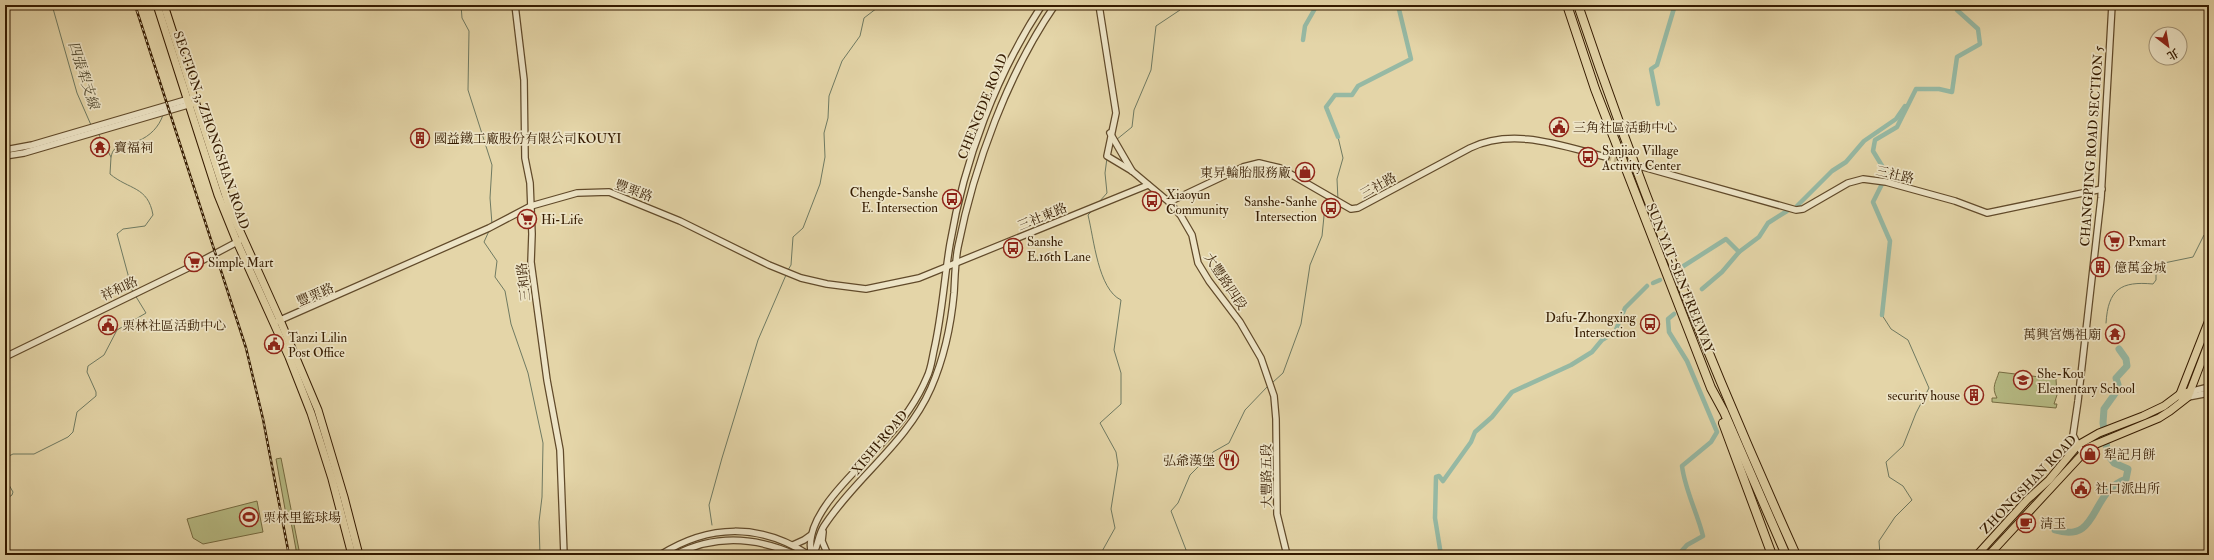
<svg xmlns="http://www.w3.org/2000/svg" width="2214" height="560" font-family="'IM FELL Double Pica','Noto Serif TC',serif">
<rect width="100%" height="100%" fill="#e4d5a8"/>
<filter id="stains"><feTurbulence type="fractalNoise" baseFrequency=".005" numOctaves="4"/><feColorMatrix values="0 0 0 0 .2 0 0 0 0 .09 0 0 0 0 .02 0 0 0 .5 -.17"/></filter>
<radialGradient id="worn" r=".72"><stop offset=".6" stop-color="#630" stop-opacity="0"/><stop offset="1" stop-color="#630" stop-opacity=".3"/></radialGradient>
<g fill="#b7bc85" stroke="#766c42">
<path d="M1999 372 2056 379 2057 395 2054 404H2057L2056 408 1992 402V398H1997C1991 387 1996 382 1999 372Z"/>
<polygon points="281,458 300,555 297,555 291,522 287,520 276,459"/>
<polygon points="257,501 263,532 203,544 193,538 187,519"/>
</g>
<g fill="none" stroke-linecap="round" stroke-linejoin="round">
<g stroke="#6f7a62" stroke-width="1">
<polyline points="52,5 77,93 91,125"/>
<polyline points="461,5 462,18 469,31 468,90 492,165 490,198 492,224"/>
<path d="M98 133 111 157 110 174C129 190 148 186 153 215L145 226 123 229 117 234 133 293"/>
<polyline points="1338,137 1343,158 1337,179 1338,200"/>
<polyline points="1116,140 1132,127 1134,110 1151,70 1156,26 1180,10 1183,5"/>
<path d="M111 157C114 141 127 147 138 141 150 136 159 127 163 115"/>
<polyline points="1099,202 1107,193 1105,173 1107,158"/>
<path d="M1092 211 1088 215C1094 239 1098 289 1121 300L1114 350 1121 373V404L1100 423 1116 452 1118 465 1111 509 1115 528 1100 555"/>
<polyline points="489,231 484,242 497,261 495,277 505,291 511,324 528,373 543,443 542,497 539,522 540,555"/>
<polyline points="788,270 791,265 793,237 803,228 820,184 825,157 824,133 828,118 829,96 842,61 860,36 864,18 881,5"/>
<path d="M2106 323C2108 289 2121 281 2153 284L2156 280V268L2164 263 2193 257 2204 235 2209 232"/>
<polyline points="1272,383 1283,373 1301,324 1310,265 1322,236 1325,206 1333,202"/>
<polyline points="5,463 9,456 13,454 34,454 68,437 73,432 77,412 96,396 96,392 87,372 88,366 104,355 117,330 146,313 135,295"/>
<polyline points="5,478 13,492 12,495 5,500"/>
<polyline points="712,525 709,505 722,458 758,340 786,275"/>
<polyline points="1188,555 1171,511 1178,503 1190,475 1213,452 1229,443 1245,410 1268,386"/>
<polyline points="1880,555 1879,541 1895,517 1912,500 1903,486 1889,477 1886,462 1903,446 1916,413 1929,388 1908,340 1891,329 1882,315"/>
</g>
<g stroke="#96b9a4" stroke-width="4.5">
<polyline points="1303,40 1305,26 1317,5"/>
<polyline points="1658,104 1651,69 1657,65 1675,5"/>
<polyline points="1338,137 1326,107 1335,95 1352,95 1358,86 1411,59 1398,5"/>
<polyline points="1797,206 1832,171 1846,162 1864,141 1896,119 1905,106"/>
<polyline points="1682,267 1726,239 1739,252"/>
<polyline points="1653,283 1660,280"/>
<polyline points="1702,289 1722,272 1739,252 1759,237 1768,223 1787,211"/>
<path d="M1674 314 1668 319 1669 332 1687 361 1717 432 1711 442 1682 466C1685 490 1697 512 1703 536L1687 545 1678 555"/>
<polyline points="1882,315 1890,241 1873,202 1887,174 1873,151 1875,140 1897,127 1916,89 1939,89 1952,92 1957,57 1980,44 1978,29 1957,10 1956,5"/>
<polyline points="1441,555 1435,518 1436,477 1439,476 1443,481 1471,442 1475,432 1492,417 1512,392 1571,365 1592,352 1602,340 1615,332 1625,308 1647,286"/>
</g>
<path stroke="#96b9a4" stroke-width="7" d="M2055 530C2100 544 2089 492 2126 479L2128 469 2114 463 2108 455 2103 423 2104 409 2119 388 2116 378 2127 366 2126 359 2119 349"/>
<polyline stroke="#c1b086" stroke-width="5.5" stroke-dasharray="5.5 3" stroke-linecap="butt" points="1606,157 1637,165"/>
<defs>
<g id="minor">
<polyline points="515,5 524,80 525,158 530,183 532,234 531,262 547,380 560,450 564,555"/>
<polyline points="1099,5 1116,113 1107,156 1132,171 1169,202 1181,216 1192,235 1198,263 1209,281 1240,322 1261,358 1274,396 1276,419 1277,514 1287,555"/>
<polyline points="1110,133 1132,171"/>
<polyline points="5,150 32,145 189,99"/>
<polyline points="5,156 24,153 191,104"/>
<polyline points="1643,167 1796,210 1803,209 1848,183 1863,179 1886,182 1955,201 1987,213 2102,189"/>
<path d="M1169 202 1243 167 1259 163 1280 168 1351 209 1358 208 1470 148C1514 127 1562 146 1606 157"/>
<polyline points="278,321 489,228 531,206 577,193 609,192 680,221 769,265 801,278 827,284 866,289 919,278 1148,185"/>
<polyline points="5,357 188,268 239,241"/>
<polyline points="2189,392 2209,387"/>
<polyline points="2188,397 2209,393"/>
<polyline points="2082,453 2073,435 2078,401 2101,198 2112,5"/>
<polyline points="823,532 822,541 828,555"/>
<polyline points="793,545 804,540 811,535"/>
<path d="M660 555C709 524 760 523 809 555"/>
<path d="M675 555C715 534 756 537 796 555"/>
<path d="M812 555C800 517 860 468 882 443 900 424 917 401 927 377 931 369 932 359 934 350 942 315 944 280 950 244 964 161 996 75 1042 5"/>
<path d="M813 555C818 546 818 535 824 526 856 477 907 443 931 388 944 358 951 326 954 293 955 277 955 262 958 247 974 166 1008 73 1055 5"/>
</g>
<g id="major">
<polyline points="157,5 218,195 237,242 289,357 311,413 332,479 352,555"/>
<polyline points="164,5 230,209 280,320 318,410 344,497 359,555"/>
<polyline points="2181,397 2180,394 2209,320"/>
<polyline points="1977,555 2027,500 2049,480 2078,445 2099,433 2143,416 2164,406 2180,394 2189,392"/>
<polyline points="1989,555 2089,447 2159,418 2170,411 2188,397 2209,342"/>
</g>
<g id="highway">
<polyline points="1567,5 1595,89 1711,388 1724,412 1786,555"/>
<path d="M1578 5C1641 192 1715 375 1796 555"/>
<polyline points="1723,423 1772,555"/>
</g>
</defs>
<use href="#minor" stroke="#614a2a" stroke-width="8"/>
<use href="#major" stroke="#351b00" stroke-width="9"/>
<use href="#highway" stroke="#351b00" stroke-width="10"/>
<use href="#minor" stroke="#ede4c6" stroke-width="5.5"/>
<use href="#major" stroke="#e4d5a8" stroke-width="7"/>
<use href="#highway" stroke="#e4d5a8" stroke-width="8"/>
<defs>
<polyline id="rail" points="135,5 246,348 263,419 289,555"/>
</defs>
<use href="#rail" stroke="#351b00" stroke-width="2.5"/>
<use href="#rail" stroke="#ede4c6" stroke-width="1" stroke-dasharray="3" stroke-linecap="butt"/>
</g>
<defs>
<symbol id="civic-ring" viewBox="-11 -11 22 22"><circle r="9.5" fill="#ede4c6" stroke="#8f2418" stroke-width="1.5"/><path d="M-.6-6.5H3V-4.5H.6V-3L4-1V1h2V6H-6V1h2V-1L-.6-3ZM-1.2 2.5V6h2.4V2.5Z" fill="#8f2418"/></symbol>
<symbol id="building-ring" viewBox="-11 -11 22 22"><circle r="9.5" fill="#ede4c6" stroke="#8f2418" stroke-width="1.5"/><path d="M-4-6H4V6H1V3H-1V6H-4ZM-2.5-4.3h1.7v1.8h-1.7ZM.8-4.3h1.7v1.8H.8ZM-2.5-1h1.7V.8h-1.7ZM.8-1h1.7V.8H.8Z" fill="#8f2418"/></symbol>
<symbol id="temple-ring" viewBox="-11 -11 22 22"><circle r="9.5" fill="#ede4c6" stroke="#8f2418" stroke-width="1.5"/><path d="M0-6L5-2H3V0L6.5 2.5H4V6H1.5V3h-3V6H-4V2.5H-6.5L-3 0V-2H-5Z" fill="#8f2418"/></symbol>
<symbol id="bus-ring" viewBox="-11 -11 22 22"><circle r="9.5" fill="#ede4c6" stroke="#8f2418" stroke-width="1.5"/><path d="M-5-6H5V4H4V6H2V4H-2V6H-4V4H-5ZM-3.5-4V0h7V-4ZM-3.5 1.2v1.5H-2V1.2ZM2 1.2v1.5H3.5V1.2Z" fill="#8f2418"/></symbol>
<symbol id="shop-ring" viewBox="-11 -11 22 22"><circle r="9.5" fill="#ede4c6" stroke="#8f2418" stroke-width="1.5"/><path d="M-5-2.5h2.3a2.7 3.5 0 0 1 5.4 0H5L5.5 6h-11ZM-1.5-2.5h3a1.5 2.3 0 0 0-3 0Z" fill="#8f2418"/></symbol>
<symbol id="supermarket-ring" viewBox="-11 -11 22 22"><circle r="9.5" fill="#ede4c6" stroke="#8f2418" stroke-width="1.5"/><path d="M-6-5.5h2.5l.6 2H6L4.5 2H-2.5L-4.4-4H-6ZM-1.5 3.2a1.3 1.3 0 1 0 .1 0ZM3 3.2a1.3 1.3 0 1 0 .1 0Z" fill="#8f2418"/></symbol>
<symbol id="school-ring" viewBox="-11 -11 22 22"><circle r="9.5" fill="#ede4c6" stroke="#8f2418" stroke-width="1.5"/><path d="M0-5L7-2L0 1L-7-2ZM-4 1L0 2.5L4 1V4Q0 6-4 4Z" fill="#8f2418"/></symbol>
<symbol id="restaurant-ring" viewBox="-11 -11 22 22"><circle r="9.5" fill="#ede4c6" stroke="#8f2418" stroke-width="1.5"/><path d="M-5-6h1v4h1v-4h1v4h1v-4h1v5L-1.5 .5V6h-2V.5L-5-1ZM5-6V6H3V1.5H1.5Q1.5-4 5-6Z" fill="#8f2418"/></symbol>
<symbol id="stadium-ring" viewBox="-11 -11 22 22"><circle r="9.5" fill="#ede4c6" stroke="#8f2418" stroke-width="1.5"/><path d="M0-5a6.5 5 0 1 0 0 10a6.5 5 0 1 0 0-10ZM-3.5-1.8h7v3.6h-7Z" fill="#8f2418"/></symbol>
<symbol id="cafe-ring" viewBox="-11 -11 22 22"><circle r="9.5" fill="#ede4c6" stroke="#8f2418" stroke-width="1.5"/><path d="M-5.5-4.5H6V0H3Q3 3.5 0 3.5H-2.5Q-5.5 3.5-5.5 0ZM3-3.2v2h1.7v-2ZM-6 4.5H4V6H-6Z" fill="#8f2418"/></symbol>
</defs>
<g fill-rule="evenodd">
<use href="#civic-ring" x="1548" y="116" width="22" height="22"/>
<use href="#building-ring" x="409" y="127" width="22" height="22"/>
<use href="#temple-ring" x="89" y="136" width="22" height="22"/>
<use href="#bus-ring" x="1577" y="146" width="22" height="22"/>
<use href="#shop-ring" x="1294" y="161" width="22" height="22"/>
<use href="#bus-ring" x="941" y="188" width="22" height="22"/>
<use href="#bus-ring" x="1141" y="190" width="22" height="22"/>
<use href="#bus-ring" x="1320" y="197" width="22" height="22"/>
<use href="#supermarket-ring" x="516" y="208" width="22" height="22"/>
<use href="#supermarket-ring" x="2103" y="230" width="22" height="22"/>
<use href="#bus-ring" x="1002" y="237" width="22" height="22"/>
<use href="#supermarket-ring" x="183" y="251" width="22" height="22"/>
<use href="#building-ring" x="2089" y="256" width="22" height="22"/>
<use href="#bus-ring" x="1639" y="313" width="22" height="22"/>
<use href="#civic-ring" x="97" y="314" width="22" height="22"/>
<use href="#temple-ring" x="2104" y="323" width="22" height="22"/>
<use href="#civic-ring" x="263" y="333" width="22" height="22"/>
<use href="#school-ring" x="2012" y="369" width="22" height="22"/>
<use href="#building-ring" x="1963" y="384" width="22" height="22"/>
<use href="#shop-ring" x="2079" y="443" width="22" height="22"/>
<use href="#restaurant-ring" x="1218" y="449" width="22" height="22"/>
<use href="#civic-ring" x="2070" y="477" width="22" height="22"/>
<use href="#stadium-ring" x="238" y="506" width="22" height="22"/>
<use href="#cafe-ring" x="2015" y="512" width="22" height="22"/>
</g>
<g text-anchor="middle" stroke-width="3.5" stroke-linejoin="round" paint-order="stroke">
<g font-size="13" fill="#351b00" stroke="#ede4c6">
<text transform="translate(982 106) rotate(-68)" y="5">CHENGDE ROAD</text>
<text transform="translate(212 130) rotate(71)" y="5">SECTION 3, ZHONGSHAN ROAD</text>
<text transform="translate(2091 146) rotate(-86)" y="5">CHANGPING ROAD SECTION 5</text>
<text transform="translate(1895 174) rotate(13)" y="5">三社路</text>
<text transform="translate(1378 185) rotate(-29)" y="5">三社路</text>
<text transform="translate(634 190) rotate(20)" y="5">豐栗路</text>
<text transform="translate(1042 216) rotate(-22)" y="5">三社東路</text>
<text transform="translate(1681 278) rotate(68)" y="5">SUN YAT-SEN FREEWAY</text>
<text transform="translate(1226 281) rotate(56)" y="5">大豐路四段</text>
<text transform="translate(523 282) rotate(-97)" y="5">三和路</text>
<text transform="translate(119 288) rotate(-25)" y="5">祥和路</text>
<text transform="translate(315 294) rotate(-23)" y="5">豐栗路</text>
<text transform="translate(879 442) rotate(-50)" y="5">XISHI ROAD</text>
<text transform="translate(1266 476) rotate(-91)" y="5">大豐路五段</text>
<text transform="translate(2028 484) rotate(-46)" y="5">ZHONGSHAN ROAD</text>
</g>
<g font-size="13" fill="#351b00" stroke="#ede4c6" text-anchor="start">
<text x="1573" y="132">三角社區活動中心</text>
<text x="434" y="143">國益鐵工廠股份有限公司KOUYI</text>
<text x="114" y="152">寶福祠</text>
<text x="1602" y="155">Sanjiao Village<tspan x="1602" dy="15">Activity Center</tspan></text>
<text x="1291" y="177" text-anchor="end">東昇輪胎服務廠</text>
<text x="938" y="197" text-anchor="end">Chengde-Sanshe<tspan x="938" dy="15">E. Intersection</tspan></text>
<text x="1166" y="199">Xiaoyun<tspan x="1166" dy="15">Community</tspan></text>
<text x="1317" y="206" text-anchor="end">Sanshe-Sanhe<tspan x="1317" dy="15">Intersection</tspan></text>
<text x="541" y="224">Hi-Life</text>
<text x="1027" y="246">Sanshe<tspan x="1027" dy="15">E.16th Lane</tspan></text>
<text x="2128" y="246">Pxmart</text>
<text x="208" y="267">Simple Mart</text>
<text x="2114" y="272">億萬金城</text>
<text x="1636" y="322" text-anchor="end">Dafu-Zhongxing<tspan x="1636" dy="15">Intersection</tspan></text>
<text x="122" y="330">栗林社區活動中心</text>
<text x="2101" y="339" text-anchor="end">萬興宮媽祖廟</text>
<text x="288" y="342">Tanzi Lilin<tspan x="288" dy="15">Post Office</tspan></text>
<text x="2037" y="378">She-Kou<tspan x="2037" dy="15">Elementary School</tspan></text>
<text x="1960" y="400" text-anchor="end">security house</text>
<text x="2104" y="459">犁記月餅</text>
<text x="1215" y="465" text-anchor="end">弘爺漢堡</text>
<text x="2095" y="493">社口派出所</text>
<text x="263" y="522">栗林里籃球場</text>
<text x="2040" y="528">清玉</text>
</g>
<g font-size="14" font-style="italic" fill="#524a31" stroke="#ede4c6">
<text transform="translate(84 75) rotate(72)" y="5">四張犁支線</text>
</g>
</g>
<rect width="2214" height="560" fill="none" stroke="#e4d5a8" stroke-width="20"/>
<rect x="6" y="6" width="2202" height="548" fill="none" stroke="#351b00" stroke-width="2"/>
<rect x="10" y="10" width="2194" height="540" fill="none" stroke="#351b00"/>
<g transform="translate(2168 46) rotate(149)"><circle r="19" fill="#ede4c6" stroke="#a39477"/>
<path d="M0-3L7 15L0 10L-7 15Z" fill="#8f2418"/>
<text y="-6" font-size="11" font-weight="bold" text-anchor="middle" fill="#351b00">北</text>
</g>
<rect width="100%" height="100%" filter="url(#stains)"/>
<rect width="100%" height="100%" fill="url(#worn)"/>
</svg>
